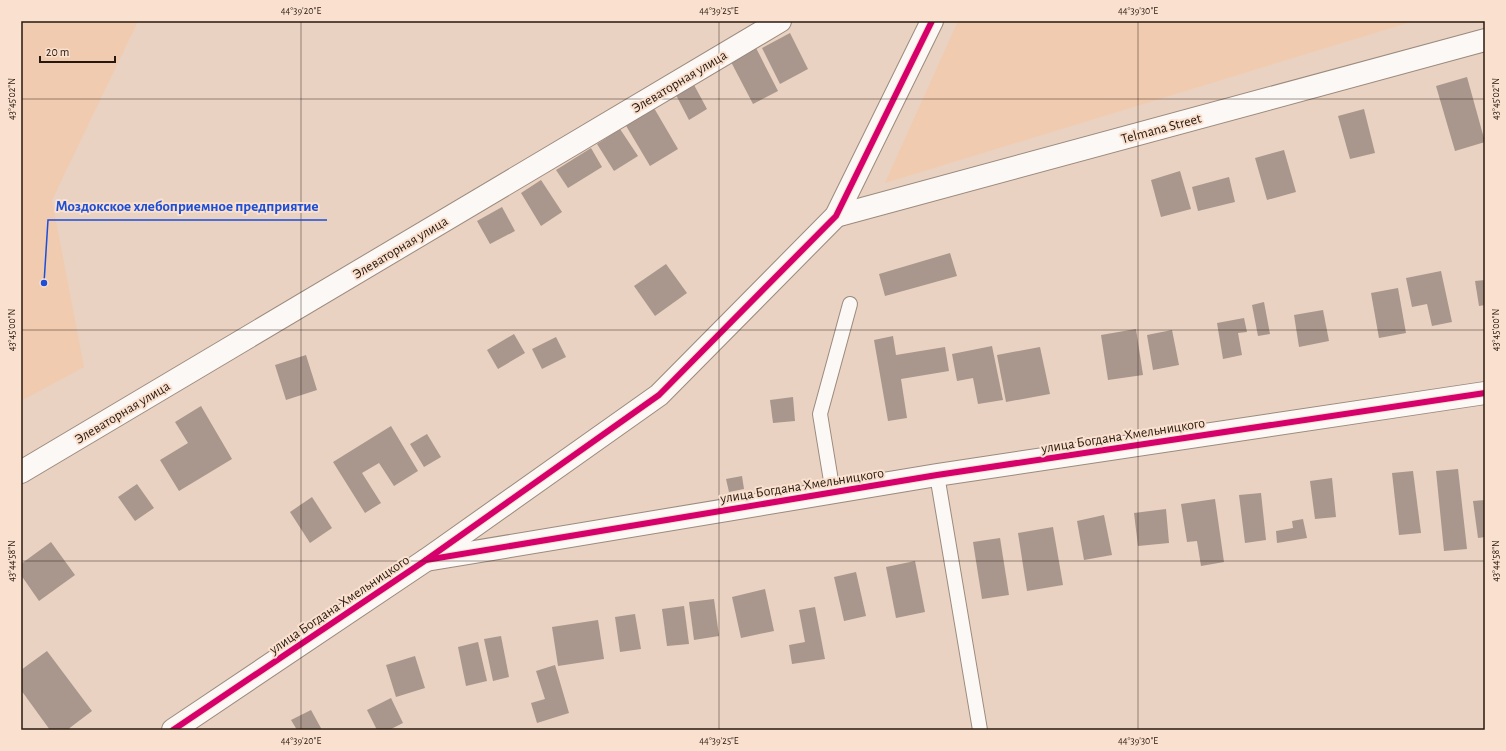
<svg xmlns="http://www.w3.org/2000/svg" width="1506" height="751" font-family="'Alegreya Sans',sans-serif">
<rect width="100%" height="100%" fill="#e9d2c1"/>
<g fill="#f0cbb0">
<polygon points="21,21 138,21 52,200 84,367 21,401"/>
<polygon points="958,21 1414,21 885,183"/>
</g>
<g fill="#a9968c">
<polygon points="790,33 808,69 780,84 762,48"/>
<polygon points="755,46 778,91 753,104 730,60"/>
<polygon points="1467,77 1485,142 1455,151 1436,86"/>
<polygon points="693,83 707,109 689,120 675,93"/>
<polygon points="654,108 678,149 650,166 625,124"/>
<polygon points="1364,109 1375,153 1350,159 1338,116"/>
<polygon points="620,129 638,156 614,171 597,144"/>
<polygon points="591,148 602,167 568,188 556,170"/>
<polygon points="1284,150 1296,192 1267,200 1255,158"/>
<polygon points="1180,171 1191,209 1161,217 1151,180"/>
<polygon points="1229,177 1235,202 1198,211 1192,187"/>
<polygon points="541,180 562,212 541,226 521,193"/>
<polygon points="502,207 515,231 490,244 477,221"/>
<polygon points="950,253 957,276 885,296 879,274"/>
<polygon points="666,264 687,293 655,316 634,286"/>
<polygon points="1441,271 1452,322 1432,326 1427,304 1412,307 1406,278"/>
<polygon points="1485,280 1485,305 1479,306 1475,281"/>
<polygon points="1398,288 1406,333 1379,338 1371,293"/>
<polygon points="1264,302 1270,334 1258,336 1252,305"/>
<polygon points="1323,310 1329,341 1299,347 1294,315"/>
<polygon points="1244,318 1247,332 1238,333 1242,355 1223,359 1217,323"/>
<polygon points="1136,329 1143,375 1108,380 1101,335"/>
<polygon points="1172,330 1179,365 1153,370 1147,335"/>
<polygon points="514,334 525,353 498,369 487,350"/>
<polygon points="893,336 896,355 945,347 949,371 901,379 907,418 888,421 874,340"/>
<polygon points="556,337 566,357 542,369 532,349"/>
<polygon points="992,346 1003,400 978,404 973,378 957,381 952,354"/>
<polygon points="1040,347 1050,394 1006,402 997,355"/>
<polygon points="306,355 317,390 286,400 275,365"/>
<polygon points="793,397 795,421 773,423 770,400"/>
<polygon points="201,406 232,459 179,491 160,460 188,443 175,422"/>
<polygon points="391,426 418,471 394,486 379,463 362,473 381,503 365,513 333,462"/>
<polygon points="427,434 441,457 424,467 410,444"/>
<polygon points="1458,469 1467,549 1444,551 1436,471"/>
<polygon points="1413,471 1421,533 1399,535 1392,473"/>
<polygon points="742,476 744,489 729,492 726,479"/>
<polygon points="1332,478 1336,517 1315,519 1310,481"/>
<polygon points="137,484 154,508 135,521 118,497"/>
<polygon points="1261,493 1266,540 1245,543 1239,495"/>
<polygon points="312,497 332,528 310,543 290,512"/>
<polygon points="1215,499 1224,562 1201,566 1197,541 1187,542 1181,504"/>
<polygon points="1485,500 1485,537 1478,538 1473,501"/>
<polygon points="1166,509 1169,543 1138,546 1134,513"/>
<polygon points="1104,515 1112,555 1084,560 1077,521"/>
<polygon points="1303,519 1307,538 1277,543 1276,531 1293,528 1292,521"/>
<polygon points="1053,527 1063,585 1027,591 1018,533"/>
<polygon points="1000,538 1009,595 982,599 973,542"/>
<polygon points="51,542 75,575 39,601 21,575 21,564"/>
<polygon points="915,561 925,612 896,618 886,567"/>
<polygon points="856,572 866,616 844,621 834,577"/>
<polygon points="765,589 774,631 741,638 732,597"/>
<polygon points="714,599 719,636 694,640 689,602"/>
<polygon points="684,606 689,644 667,646 662,609"/>
<polygon points="815,607 825,659 792,664 789,645 805,642 799,610"/>
<polygon points="635,614 641,649 620,652 615,617"/>
<polygon points="598,620 604,659 558,666 552,627"/>
<polygon points="501,636 509,677 493,681 484,639"/>
<polygon points="478,642 487,681 466,686 458,647"/>
<polygon points="47,651 92,711 67,730 50,730 21,690 21,670"/>
<polygon points="415,656 425,688 396,697 386,665"/>
<polygon points="555,665 569,713 537,723 531,703 545,699 536,671"/>
<polygon points="391,698 403,723 389,730 377,730 367,710"/>
<polygon points="311,710 322,730 297,730 291,720"/>
</g>
<g fill="none" stroke-linecap="round" stroke-linejoin="round">
<defs>
<g id="lane">
<polyline points="937,475 980,730"/>
<polyline points="833,493 820,414 850,304"/>
</g>
<g id="street">
<polyline points="836,216 1485,40"/>
<polyline points="21,472 780,21"/>
<polyline points="426,560 937,475 1485,393"/>
</g>
<polyline id="secondary" points="173,730 426,560 659,395 836,216 932,21"/>
</defs>
<use href="#lane" stroke="#9b8a7d" stroke-width="16"/>
<use href="#street" stroke="#9b8a7d" stroke-width="24"/>
<use href="#secondary" stroke="#9b8a7d" stroke-width="24"/>
<use href="#lane" stroke="#fcf8f6" stroke-width="14"/>
<use href="#street" stroke="#fcf8f6" stroke-width="22"/>
<use href="#secondary" stroke="#fcf8f6" stroke-width="22"/>
<defs>
<g id="cycleway">
<polyline points="426,560 937,475 1485,393"/>
<polyline points="173,730 426,560 659,395 836,216 932,21"/>
</g>
</defs>
<use href="#cycleway" stroke="#fae0ce" stroke-width="8"/>
<use href="#cycleway" stroke="#d6006c" stroke-width="6"/>
</g>
<path fill="none" stroke="#27180d" stroke-width="1" stroke-opacity="0.45" d="M301 21V730M719 21V730M1138 21V730M21 99H1485M21 330H1485M21 561H1485"/>
<g text-anchor="middle" stroke-width="4" stroke-linejoin="round" paint-order="stroke">
<g font-size="14" fill="#27180d" stroke="#fae0ce">
<text transform="translate(679 81) rotate(-31)" y="5">Элеваторная улица</text>
<text transform="translate(1161 128) rotate(-15)" y="5">Telmana Street</text>
<text transform="translate(400 247) rotate(-31)" y="5">Элеваторная улица</text>
<text transform="translate(122 412) rotate(-31)" y="5">Элеваторная улица</text>
<text transform="translate(1123 435) rotate(-9)" y="5">улица Богдана Хмельницкого</text>
<text transform="translate(802 485) rotate(-9)" y="5">улица Богдана Хмельницкого</text>
<text transform="translate(339 604) rotate(-34)" y="5">улица Богдана Хмельницкого</text>
</g>
</g>
<path fill="none" stroke="#1d4ed8" stroke-width="1.5" d="M44 283L48 220H327"/>
<circle fill="#1d4ed8" stroke="#fae0ce" stroke-width="1.5" cx="44" cy="283" r="4"/>
<g font-size="15" text-anchor="middle" font-weight="bold" fill="#1d4ed8" stroke="#fae0ce" stroke-width="4" stroke-linejoin="round" paint-order="stroke">
<text x="187" y="211">Моздокское хлебоприемное предприятие</text>
</g>
<rect width="1506" height="751" fill="none" stroke="#fae0ce" stroke-width="44"/>
<path d="M40 56v6h75v-6" fill="none" stroke="#27180d" stroke-width="2"/>
<text x="46" y="56" font-size="12" fill="#27180d" stroke="#fae0ce" stroke-width="3" paint-order="stroke">20 m</text>
<rect x="22" y="22" width="1462" height="707" fill="none" stroke="#27180d" stroke-width="1.5"/>
<g font-size="10" text-anchor="middle" fill="#27180d">
<text x="301" y="14">44°39'20"E</text>
<text x="719" y="14">44°39'25"E</text>
<text x="1138" y="14">44°39'30"E</text>
<text transform="translate(11 99) rotate(-90)" y="4">43°45'02"N</text>
<text transform="translate(1495 99) rotate(-90)" y="4">43°45'02"N</text>
<text transform="translate(11 330) rotate(-90)" y="4">43°45'00"N</text>
<text transform="translate(1495 330) rotate(-90)" y="4">43°45'00"N</text>
<text transform="translate(11 561) rotate(-90)" y="4">43°44'58"N</text>
<text transform="translate(1495 561) rotate(-90)" y="4">43°44'58"N</text>
<text x="301" y="744">44°39'20"E</text>
<text x="719" y="744">44°39'25"E</text>
<text x="1138" y="744">44°39'30"E</text>
</g>
</svg>
